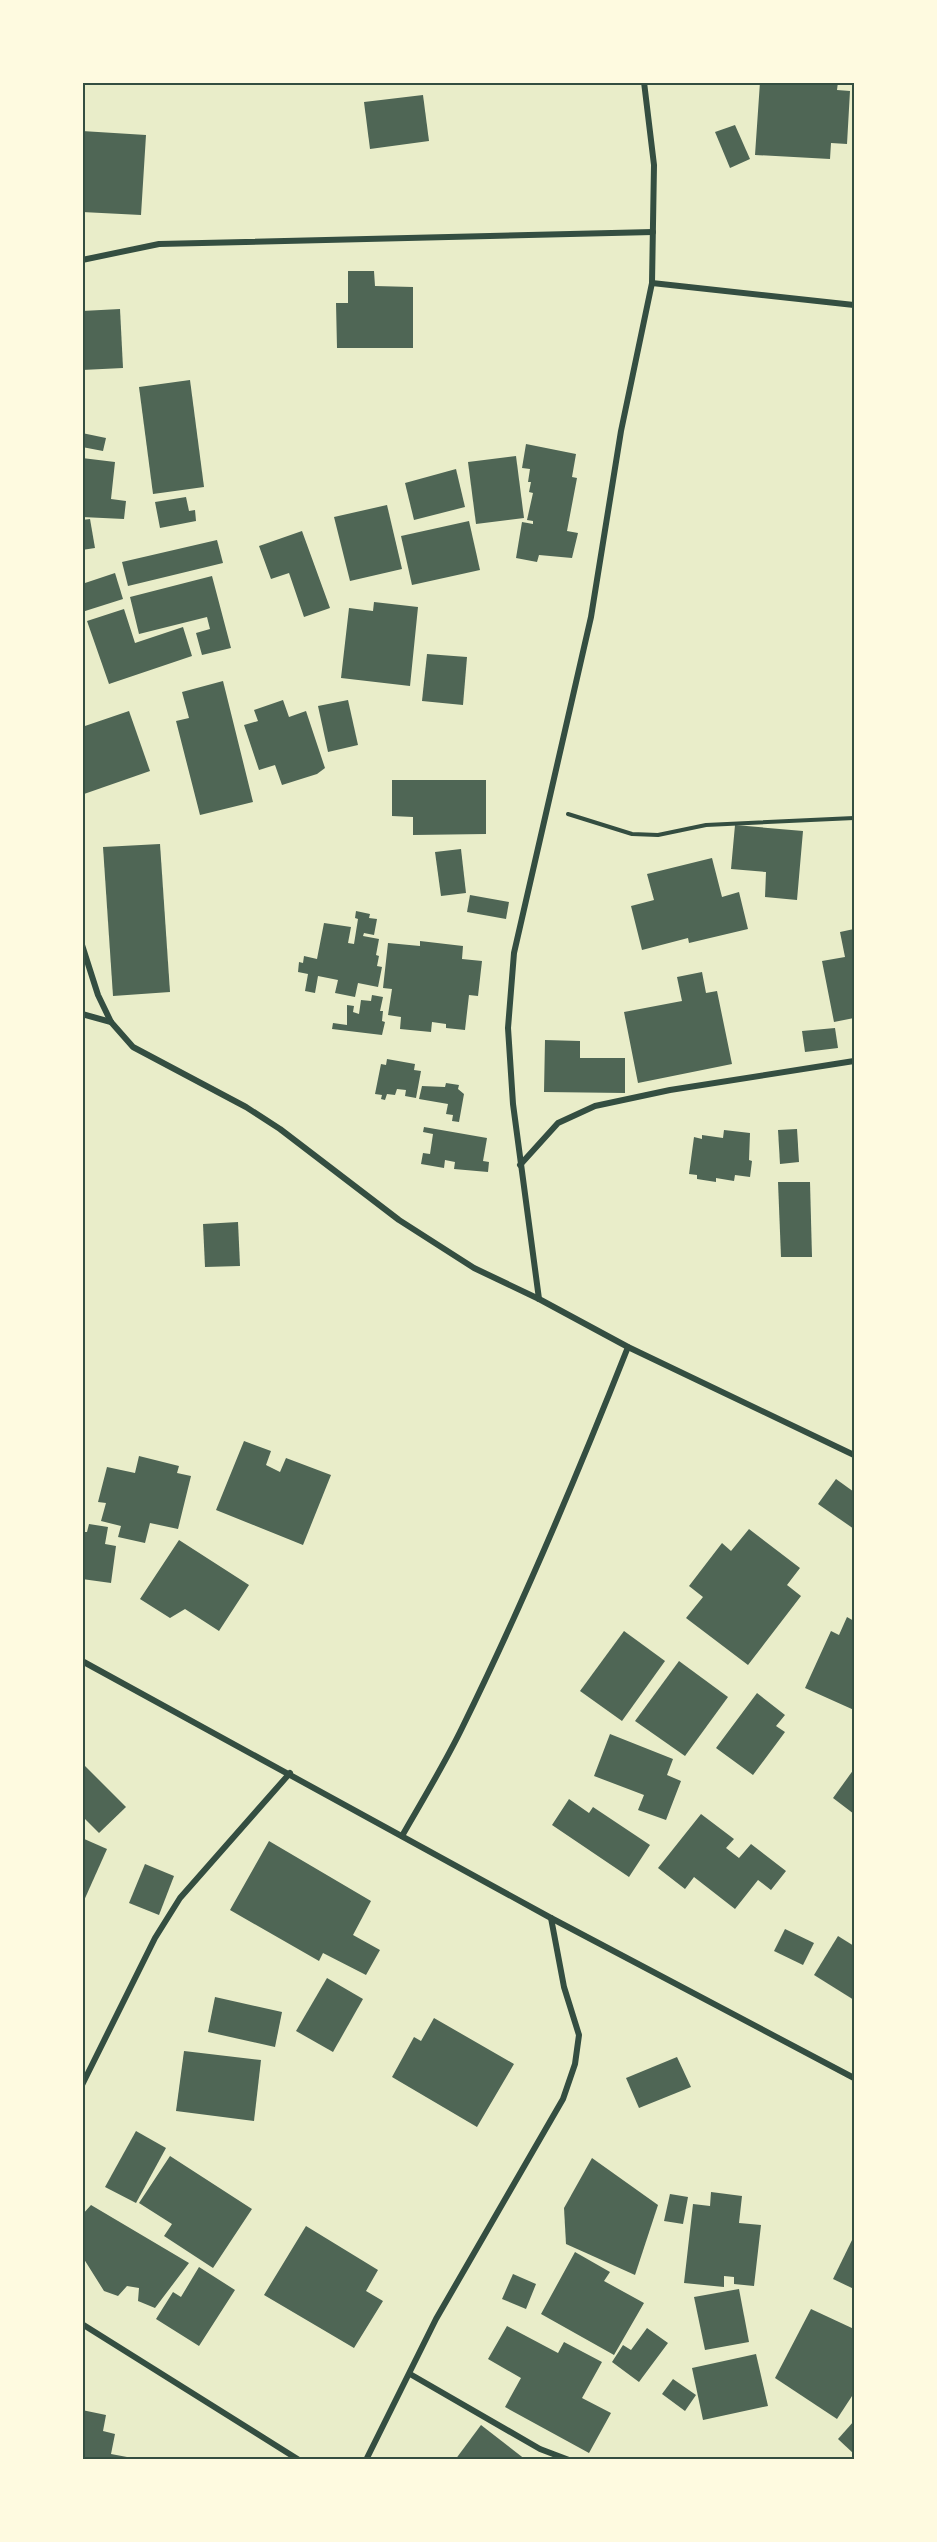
<svg xmlns="http://www.w3.org/2000/svg" width="937" height="2542" font-family="'Golos Text',sans-serif">
<rect width="100%" height="100%" fill="#e9edc9"/>
<g fill="#4f6655">
<polygon points="760,82 838,82 837,90 850,91 847,144 831,143 830,159 755,155"/>
<polygon points="423,95 429,141 370,149 364,102"/>
<polygon points="735,125 750,159 730,168 715,132"/>
<polygon points="82,131 146,135 141,215 82,212"/>
<polygon points="348,271 374,271 375,286 413,287 413,348 337,348 336,303 348,303"/>
<polygon points="120,309 123,368 82,370 82,311"/>
<polygon points="190,380 204,487 153,494 139,387"/>
<polygon points="82,433 106,438 103,451 82,447"/>
<polygon points="526,444 576,454 572,477 577,478 567,531 578,533 572,558 539,555 537,562 516,558 522,522 533,524 533,521 527,520 533,493 529,492 531,482 528,482 530,469 522,468"/>
<polygon points="516,456 524,518 476,524 468,462"/>
<polygon points="82,458 115,462 111,499 126,501 124,519 82,517"/>
<polygon points="456,469 465,507 414,520 405,483"/>
<polygon points="186,497 189,511 195,510 196,521 160,528 155,502"/>
<polygon points="387,505 402,569 350,581 334,517"/>
<polygon points="90,519 95,548 82,550 82,520"/>
<polygon points="469,521 480,570 412,585 401,536"/>
<polygon points="302,531 330,608 304,617 289,573 271,579 259,546"/>
<polygon points="217,540 223,563 128,586 122,562"/>
<polygon points="115,573 123,599 82,612 82,584"/>
<polygon points="212,576 231,648 202,655 196,633 210,629 207,617 139,634 130,597"/>
<polygon points="374,602 418,607 410,686 341,678 349,608 373,611"/>
<polygon points="124,609 135,643 183,627 192,656 109,684 87,621"/>
<polygon points="427,654 467,657 463,705 422,701"/>
<polygon points="223,681 253,802 200,815 176,721 189,718 182,692"/>
<polygon points="283,700 289,717 306,711 325,768 317,774 282,785 275,765 259,770 244,725 258,721 254,710"/>
<polygon points="348,700 358,745 328,752 318,706"/>
<polygon points="129,711 150,771 84,794 82,727"/>
<polygon points="392,780 486,780 486,834 413,835 413,817 392,816"/>
<polygon points="735,825 803,831 797,900 765,897 766,872 731,869"/>
<polygon points="160,844 170,992 113,996 103,847"/>
<polygon points="461,849 466,893 441,896 435,852"/>
<polygon points="712,858 722,897 739,892 748,929 689,943 688,938 642,950 631,906 654,900 647,874"/>
<polygon points="470,895 509,902 506,919 467,912"/>
<polygon points="356,911 370,914 369,918 377,919 374,935 364,933 363,936 379,939 376,955 379,956 377,966 382,967 378,987 358,983 355,997 335,993 338,980 318,976 315,993 305,991 308,974 298,972 299,962 303,963 304,956 317,959 324,923 351,927 348,943 354,944 358,919 355,918"/>
<polygon points="854,929 854,1018 834,1022 822,961 845,957 840,932"/>
<polygon points="420,941 463,946 462,959 482,961 478,996 469,995 465,1030 446,1028 446,1024 432,1022 431,1032 400,1029 401,1017 388,1015 392,989 383,988 388,943 420,946"/>
<polygon points="702,972 706,993 717,991 732,1064 638,1083 624,1012 682,1001 677,977"/>
<polygon points="372,995 383,997 380,1011 383,1011 382,1021 385,1022 382,1035 332,1029 333,1023 347,1025 347,1005 354,1006 353,1012 359,1014 361,1000 371,1001"/>
<polygon points="835,1028 838,1048 805,1052 802,1031"/>
<polygon points="545,1040 580,1041 580,1058 625,1058 625,1093 544,1092"/>
<polygon points="387,1059 415,1064 414,1070 421,1071 416,1098 405,1096 406,1090 397,1089 395,1095 387,1094 385,1100 381,1099 382,1095 375,1094 381,1064 386,1065"/>
<polygon points="446,1083 459,1085 458,1089 464,1094 459,1122 452,1121 453,1115 446,1114 448,1104 419,1099 422,1086 445,1087"/>
<polygon points="424,1127 487,1138 483,1161 489,1162 488,1172 454,1169 455,1162 445,1160 444,1168 421,1164 423,1153 430,1154 433,1134 423,1132"/>
<polygon points="797,1129 799,1162 780,1164 778,1130"/>
<polygon points="724,1130 750,1133 749,1160 752,1161 750,1177 735,1175 734,1181 716,1178 716,1182 697,1179 697,1175 689,1174 694,1137 702,1139 702,1135 723,1138"/>
<polygon points="778,1182 810,1182 812,1257 781,1257"/>
<polygon points="238,1222 240,1266 205,1267 203,1224"/>
<polygon points="244,1441 271,1451 266,1465 280,1472 286,1458 331,1475 303,1545 216,1510"/>
<polygon points="139,1456 179,1466 177,1473 191,1476 178,1529 150,1523 145,1543 118,1537 121,1526 101,1521 106,1503 98,1502 107,1467 135,1473"/>
<polygon points="836,1479 854,1492 854,1529 818,1504"/>
<polygon points="89,1524 108,1527 105,1544 116,1546 111,1583 82,1579 82,1532 87,1532"/>
<polygon points="749,1529 800,1568 787,1585 801,1596 748,1665 686,1618 703,1597 689,1586 722,1543 731,1551"/>
<polygon points="179,1540 249,1585 219,1631 185,1609 170,1618 140,1599"/>
<polygon points="847,1617 854,1621 854,1710 805,1688 831,1631 839,1635"/>
<polygon points="624,1631 665,1661 622,1721 580,1691"/>
<polygon points="679,1661 728,1697 685,1756 635,1721"/>
<polygon points="757,1693 785,1715 776,1726 785,1732 753,1775 716,1748"/>
<polygon points="610,1734 673,1759 667,1775 681,1781 666,1820 638,1810 644,1795 594,1776"/>
<polygon points="82,1763 126,1807 99,1833 82,1816"/>
<polygon points="854,1769 854,1814 833,1798"/>
<polygon points="569,1799 589,1813 593,1807 650,1845 629,1877 552,1825"/>
<polygon points="701,1814 734,1839 726,1848 739,1858 751,1844 786,1871 771,1890 758,1880 735,1909 694,1877 685,1889 658,1868"/>
<polygon points="82,1838 107,1849 82,1905"/>
<polygon points="269,1841 371,1901 353,1935 380,1950 366,1975 323,1953 319,1961 230,1910"/>
<polygon points="145,1864 174,1876 159,1915 129,1903"/>
<polygon points="785,1929 814,1943 803,1965 774,1951"/>
<polygon points="838,1936 854,1946 854,2000 814,1975"/>
<polygon points="327,1978 363,1999 333,2052 296,2031"/>
<polygon points="215,1997 282,2012 275,2047 208,2032"/>
<polygon points="434,2018 514,2064 477,2127 392,2077 414,2037 421,2041"/>
<polygon points="184,2051 261,2060 254,2121 176,2111"/>
<polygon points="677,2057 691,2087 639,2108 626,2078"/>
<polygon points="136,2131 166,2148 136,2203 105,2187"/>
<polygon points="170,2156 252,2209 213,2268 164,2236 172,2224 139,2203"/>
<polygon points="592,2158 658,2205 635,2275 566,2244 564,2208"/>
<polygon points="711,2192 742,2196 739,2223 761,2225 754,2286 734,2284 734,2277 724,2276 724,2287 684,2283 693,2204 710,2206"/>
<polygon points="670,2194 688,2197 683,2224 664,2221"/>
<polygon points="91,2205 189,2263 155,2308 138,2301 139,2288 127,2286 118,2296 104,2291 82,2256 82,2215"/>
<polygon points="306,2226 378,2270 366,2291 383,2301 354,2348 264,2295"/>
<polygon points="854,2236 854,2289 833,2279"/>
<polygon points="575,2252 610,2272 604,2281 644,2303 614,2355 541,2314"/>
<polygon points="199,2267 235,2290 199,2346 156,2319 173,2292 181,2297"/>
<polygon points="513,2274 536,2284 526,2309 502,2299"/>
<polygon points="739,2289 749,2342 705,2350 694,2297"/>
<polygon points="811,2309 854,2329 854,2393 837,2419 775,2378"/>
<polygon points="507,2326 558,2353 564,2342 602,2362 582,2398 611,2413 589,2453 505,2407 521,2378 488,2359"/>
<polygon points="647,2328 668,2343 639,2382 612,2362 623,2345 631,2350"/>
<polygon points="756,2354 768,2406 703,2420 692,2368"/>
<polygon points="673,2379 696,2395 685,2411 662,2394"/>
<polygon points="82,2410 106,2415 103,2431 115,2434 111,2454 127,2457 126,2460 82,2460"/>
<polygon points="854,2421 854,2454 838,2439"/>
<polygon points="481,2425 526,2460 455,2460"/>
</g>
<g fill="none" stroke-linecap="round" stroke-linejoin="round">
<polyline stroke="#344e41" stroke-width="4" points="568,814 632,834 658,835 706,825 854,818"/>
<g stroke="#344e41" stroke-width="6">
<polyline points="82,260 159,244 653,232"/>
<polyline points="652,283 854,305"/>
<polyline points="82,945 98,995 111,1022 133,1047 246,1107 280,1129 399,1220 474,1268 539,1299 628,1347 854,1455"/>
<polyline points="82,1014 111,1022"/>
<polyline points="520,1165 558,1123 595,1106 670,1090 854,1061"/>
<polyline points="539,1299 513,1104 508,1028 514,953 591,617 621,431 652,283 654,165 644,82"/>
<polyline points="82,1661 551,1918 854,2078"/>
<path d="M402 1836C422 1801 444 1765 462 1728 523 1604 577 1476 628 1347"/>
<polyline points="82,2085 155,1938 180,1898 290,1773"/>
<polyline points="82,2324 299,2460"/>
<polyline points="410,2374 540,2449 569,2460"/>
<polyline points="366,2460 436,2319 563,2099 575,2064 579,2035 564,1987 551,1918"/>
</g>
</g>
<rect width="937" height="2542" fill="none" stroke="#fefae0" stroke-width="168"/>
<rect x="84" y="84" width="769" height="2374" fill="none" stroke="#344e41" stroke-width="2"/>
</svg>
